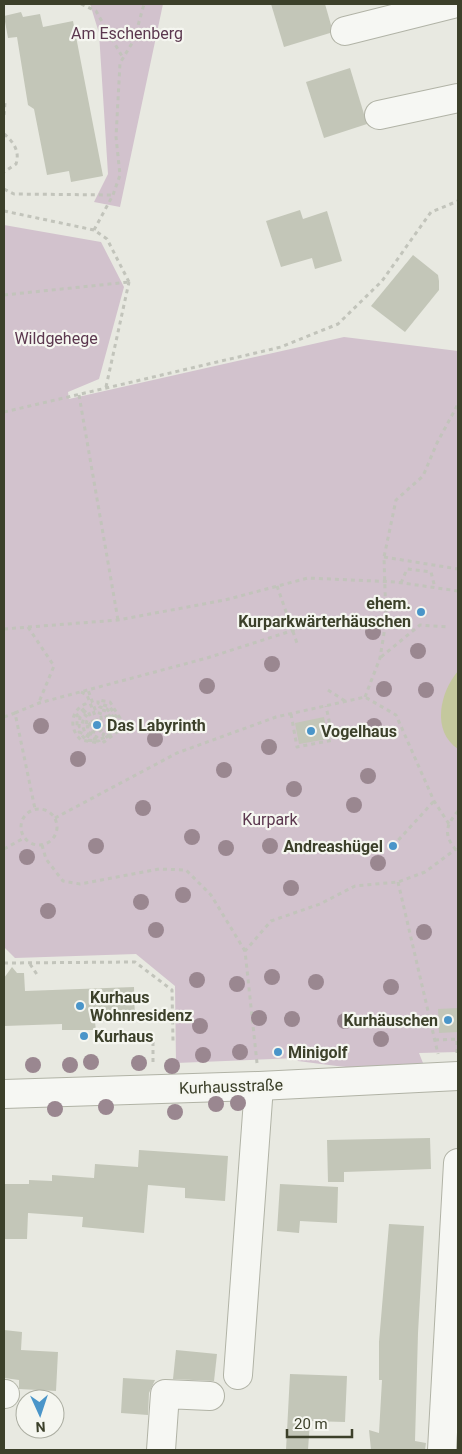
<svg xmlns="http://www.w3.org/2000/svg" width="462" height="1454" font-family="Roboto,sans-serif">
<rect width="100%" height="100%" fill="#e8e9e1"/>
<g fill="#d2c2cd">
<polygon points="90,4 163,4 120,207 94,202 108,174 99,33"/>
<path d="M4 225 101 242 124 287 99 379 68 392 69 399 344 337 458 351V1052L419 1053 423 1063C382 1074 338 1066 298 1061L297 1058 176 1063 175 986 136 954 15 958 4 947Z"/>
</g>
<path fill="#c4c89d" d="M458 671V749C431 731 440 692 458 671Z"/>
<g fill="#c3c6b8">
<polygon points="271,4 325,4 331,25 330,33 284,47"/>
<polygon points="21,12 23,17 40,14 43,27 73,21 103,176 71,182 69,171 47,175 34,109 28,105 17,37 8,38 4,16"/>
<polygon points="350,68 367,124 324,138 306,82"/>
<polygon points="300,210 303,219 327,211 342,261 315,269 312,258 281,267 266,221"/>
<polygon points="413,255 438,275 439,281 439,290 405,332 371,306"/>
<polygon points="324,717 328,739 299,744 295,723"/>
<polygon points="12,967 17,973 24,973 25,991 134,987 135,1020 95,1022 96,1030 62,1030 62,1024 4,1026 4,978"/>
<polygon points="458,1008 458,1032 439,1033 438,1009"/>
<polygon points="430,1138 431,1169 344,1172 344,1182 328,1182 327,1140"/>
<polygon points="139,1150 228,1156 225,1201 185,1198 185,1188 148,1185 144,1233 82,1227 83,1217 28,1213 27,1239 4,1239 4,1184 29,1184 29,1180 52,1181 52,1175 94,1178 95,1164 138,1167"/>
<polygon points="280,1184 338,1187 337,1223 300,1221 299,1233 277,1231"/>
<polygon points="389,1224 424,1226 418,1333 415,1441 426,1443 425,1450 371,1450 369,1430 379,1433 382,1380 379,1380 379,1342"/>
<polygon points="4,1330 22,1332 21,1350 58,1352 56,1391 19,1389 19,1380 4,1378"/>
<polygon points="176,1350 217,1354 214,1381 173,1379"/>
<polygon points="290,1374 347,1376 345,1422 310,1421 308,1450 286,1450"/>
<polygon points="123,1378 155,1380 149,1393 148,1415 121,1413"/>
</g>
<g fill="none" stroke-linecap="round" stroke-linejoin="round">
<defs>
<g id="minor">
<polyline points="345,31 453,4"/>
<polyline points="379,115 458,98"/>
<polyline points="4,1094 259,1086 458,1076"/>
<polyline points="238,1375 259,1086"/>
<polyline points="4,1394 5,1394"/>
<polyline points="161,1450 165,1394 210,1396"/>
<polyline points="442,1450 458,1163"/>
</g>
</defs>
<use href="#minor" stroke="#b1b3a6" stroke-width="30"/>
<g stroke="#c2c4bb" stroke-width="3" stroke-dasharray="4 4" stroke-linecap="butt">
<polyline points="81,4 96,11 123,58"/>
<polyline points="4,115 5,103"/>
<path d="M4 134C14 142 20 152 16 164L4 172"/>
<polyline points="4,189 14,194 113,195"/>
<polyline points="4,211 94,230 107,239 129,282"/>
<polyline points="94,230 113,195 120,175 116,137 120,63 134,40 144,4"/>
<polyline points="4,295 129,282"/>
<polyline points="106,387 129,282"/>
<polyline points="79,395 118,620"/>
<polyline points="4,412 281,347 338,324 382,281 431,212 458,201"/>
<polyline points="384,557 458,569"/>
<polyline points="401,583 407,569 431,572 435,588"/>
<polyline points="277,586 298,646"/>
<polyline points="28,627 54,666 39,702"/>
<polyline points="4,629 118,620 225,600 308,578 396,582 458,591"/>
<polyline points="381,657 420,625 448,627"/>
<polyline points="328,690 345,701"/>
<path d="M81 692 87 695 99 726 95 727 88 711 86 710 80 717 79 727 77 728V715L86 707 85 704C70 711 69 729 81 740L99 743V741L86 740 79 732C91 736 94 745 110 734L113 723H116L115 730 103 740 104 742 117 732 120 718 110 702 98 700V703L110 707 117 718 115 719 107 709 100 707 99 709 106 711 111 718 110 730 103 735 109 723 99 732H88L97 737 85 733 82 724 85 715 88 717 85 727H88V722L95 730 102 726 101 717 107 718 105 715 96 712 88 690"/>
<polyline points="365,697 380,658 386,621 384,557 396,500 423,476 437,443 458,404"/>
<polyline points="15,713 39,703 207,658 319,622 386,621"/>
<polyline points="291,714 297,747 333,740 326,706"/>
<polyline points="4,717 15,713 35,809"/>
<circle cx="39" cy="827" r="18"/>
<path d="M458 811C444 827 444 837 458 852"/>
<polyline points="55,818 177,753 276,717 365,697 396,715 434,801 449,824"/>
<polyline points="42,845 46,859 63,881 80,884 159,869 186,870 211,895 245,951"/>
<polyline points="393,846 434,801"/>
<polyline points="4,849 24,838"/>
<polyline points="398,882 438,1054"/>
<polyline points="4,963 135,962 172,990 173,1041"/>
<polyline points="30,964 38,976"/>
<polyline points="435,1040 458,1039"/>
<polyline points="153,1042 153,1066"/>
<polyline points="457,1053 457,1039"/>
<polyline points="257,1063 245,951 271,921 320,904 355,886 398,882 425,872 456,849"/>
</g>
<use href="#minor" stroke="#f6f7f3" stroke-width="28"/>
</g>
<g fill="#9a8790">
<circle cx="373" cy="632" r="8"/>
<circle cx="418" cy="651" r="8"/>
<circle cx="272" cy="664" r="8"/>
<circle cx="207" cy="686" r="8"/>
<circle cx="384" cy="689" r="8"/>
<circle cx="426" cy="690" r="8"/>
<circle cx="41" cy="726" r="8"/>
<circle cx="374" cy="726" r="8"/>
<circle cx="155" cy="739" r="8"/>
<circle cx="269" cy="747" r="8"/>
<circle cx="78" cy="759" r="8"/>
<circle cx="224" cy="770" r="8"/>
<circle cx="368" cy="776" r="8"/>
<circle cx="294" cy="789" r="8"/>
<circle cx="354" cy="805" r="8"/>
<circle cx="143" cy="808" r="8"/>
<circle cx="192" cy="837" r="8"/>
<circle cx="96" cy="846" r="8"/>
<circle cx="270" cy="846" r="8"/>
<circle cx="226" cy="848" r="8"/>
<circle cx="27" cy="857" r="8"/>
<circle cx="378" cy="863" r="8"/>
<circle cx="291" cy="888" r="8"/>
<circle cx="183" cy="895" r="8"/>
<circle cx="141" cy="902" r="8"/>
<circle cx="48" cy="911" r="8"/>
<circle cx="156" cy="930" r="8"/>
<circle cx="424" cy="932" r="8"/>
<circle cx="272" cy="977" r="8"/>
<circle cx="197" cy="980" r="8"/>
<circle cx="316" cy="982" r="8"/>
<circle cx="237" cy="984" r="8"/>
<circle cx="391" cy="987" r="8"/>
<circle cx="259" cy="1018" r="8"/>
<circle cx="292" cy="1019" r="8"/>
<circle cx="345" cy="1021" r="8"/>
<circle cx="200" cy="1026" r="8"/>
<circle cx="381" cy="1039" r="8"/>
<circle cx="240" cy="1052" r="8"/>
<circle cx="203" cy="1055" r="8"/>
<circle cx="91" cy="1062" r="8"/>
<circle cx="139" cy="1063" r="8"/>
<circle cx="33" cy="1065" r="8"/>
<circle cx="70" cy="1065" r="8"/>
<circle cx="172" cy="1066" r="8"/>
<circle cx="238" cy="1103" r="8"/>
<circle cx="216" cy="1104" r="8"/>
<circle cx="106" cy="1107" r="8"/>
<circle cx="55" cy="1109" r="8"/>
<circle cx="175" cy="1112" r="8"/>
</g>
<g fill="#4a95c9" stroke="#f5f6f0" stroke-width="2">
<circle cx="421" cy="612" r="5"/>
<circle cx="97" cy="725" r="5"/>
<circle cx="311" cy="731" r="5"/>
<circle cx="393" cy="846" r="5"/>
<circle cx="80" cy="1006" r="5"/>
<circle cx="448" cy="1020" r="5"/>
<circle cx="84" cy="1036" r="5"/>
<circle cx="278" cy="1052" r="5"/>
</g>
<g text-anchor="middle" stroke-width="4.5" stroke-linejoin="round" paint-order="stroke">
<g font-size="16" fill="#5b374e" stroke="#f5f6f0">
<text x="127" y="39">Am Eschenberg</text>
<text x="56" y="344">Wildgehege</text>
<text x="270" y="825">Kurpark</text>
</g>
<g font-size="16" font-weight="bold" fill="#3c402a" stroke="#f5f6f0" text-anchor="start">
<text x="411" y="609" text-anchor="end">ehem.<tspan x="411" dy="18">Kurparkwärterhäuschen</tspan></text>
<text x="107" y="731">Das Labyrinth</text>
<text x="321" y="737">Vogelhaus</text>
<text x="383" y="852" text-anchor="end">Andreashügel</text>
<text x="90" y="1003">Kurhaus<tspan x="90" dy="18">Wohnresidenz</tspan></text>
<text x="438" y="1026" text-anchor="end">Kurhäuschen</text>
<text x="94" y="1042">Kurhaus</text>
<text x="288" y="1058">Minigolf</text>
</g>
<g font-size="16" fill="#3c402a" stroke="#f5f6f0">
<text transform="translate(231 1086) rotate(-2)" y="6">Kurhausstraße</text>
</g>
</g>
<rect width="462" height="1454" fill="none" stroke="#3c402a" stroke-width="10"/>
<g transform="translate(40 1414) rotate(177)"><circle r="24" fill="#f5f6f0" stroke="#abada1"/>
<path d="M0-4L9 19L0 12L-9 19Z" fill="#4a95c9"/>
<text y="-8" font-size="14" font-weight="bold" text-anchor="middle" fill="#3c402a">N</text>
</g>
<path d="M287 1429v8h65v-8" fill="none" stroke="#3c402a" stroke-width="2.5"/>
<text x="294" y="1429" font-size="15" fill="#3c402a" stroke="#f5f6f0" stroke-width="4" paint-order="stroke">20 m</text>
</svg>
